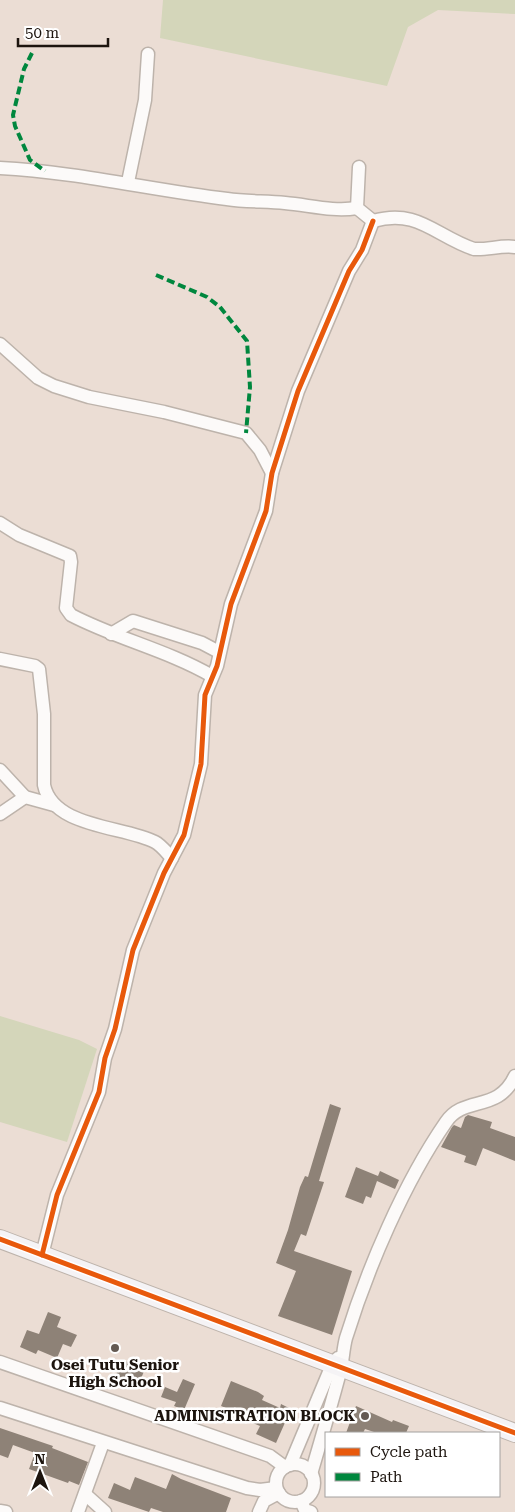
<svg xmlns="http://www.w3.org/2000/svg" width="515" height="1512" font-family="'Roboto Serif',serif">
<rect width="100%" height="100%" fill="#ebddd4"/>
<g fill="#d4d6ba">
<polygon points="163,0 515,0 515,14 438,10 408,27 387,86 160,38"/>
<polygon points="0,1016 79,1040 97,1049 67,1142 0,1122"/>
</g>
<g fill="#8e8277">
<polygon points="330,1104 341,1108 319,1181 324,1182 306,1236 301,1234 294,1251 352,1271 332,1335 278,1316 296,1271 276,1263 288,1230 300,1187 305,1176 308,1177"/>
<polygon points="468,1115 492,1122 490,1128 515,1137 515,1161 483,1148 476,1166 464,1162 466,1156 441,1147 452,1127 454,1125 461,1128 465,1117"/>
<polygon points="356,1167 378,1176 380,1171 399,1180 395,1189 377,1181 371,1198 366,1196 363,1204 345,1197"/>
<polygon points="48,1312 61,1317 57,1327 77,1335 71,1347 63,1344 57,1358 38,1350 36,1354 20,1347 27,1330 39,1334"/>
<polygon points="123,1360 145,1369 137,1388 114,1379"/>
<polygon points="183,1379 195,1384 184,1410 174,1406 176,1402 161,1397 165,1387 177,1392"/>
<polygon points="231,1381 258,1392 264,1396 262,1400 280,1408 281,1404 291,1409 276,1443 256,1434 260,1426 244,1419 246,1416 221,1406"/>
<polygon points="356,1406 392,1422 393,1420 409,1426 406,1433 377,1433 365,1429 363,1433 346,1433"/>
<polygon points="0,1428 53,1446 52,1448 88,1462 79,1485 69,1481 68,1483 29,1469 35,1453 13,1445 8,1458 0,1455"/>
<polygon points="172,1474 181,1479 231,1498 226,1512 163,1512 151,1508 149,1512 108,1498 114,1483 130,1490 135,1477 166,1489"/>
</g>
<g fill="none" stroke-linecap="round" stroke-linejoin="round">
<defs>
<g id="street">
<polyline points="359,167 357,208 373,221"/>
<path d="M0 168C77 172 151 190 227 199 246 202 266 201 285 203 309 205 333 212 357 208"/>
<polyline points="128,182 145,100 148,54"/>
<path d="M373 221C418 208 435 236 474 249 488 250 501 245 515 247"/>
<polyline points="0,344 38,378 54,386 89,397 164,412 246,433 260,450 272,473"/>
<path d="M0 523 19 535 70 556 71 562 66 608 71 615C117 639 167 650 212 676"/>
<polyline points="111,634 133,621 202,643 219,652"/>
<path d="M0 659 35 666 39 669 44 714V785C53 828 124 826 155 842 161 845 167 853 172 858"/>
<polyline points="0,770 25,797 54,805"/>
<polyline points="0,814 25,797"/>
<polyline points="42,1255 57,1195 99,1092 105,1058 115,1029 133,950 164,873 184,835 201,764 205,695 217,666 231,604 266,511 272,473 298,391 349,271 362,250 373,221"/>
<polyline points="0,1362 270,1456 285,1467"/>
<polyline points="0,1408 247,1488 260,1490 276,1488"/>
<circle cx="295" cy="1483" r="19"/>
<polyline points="290,1465 332,1365 338,1358"/>
<path d="M311 1474C321 1440 331 1406 340 1372 343 1361 343 1349 346 1338 368 1267 404 1183 446 1122 464 1095 498 1113 515 1076"/>
<polyline points="85,1494 105,1512"/>
<polyline points="301,1501 305,1510 311,1512"/>
<polyline points="0,1511 6,1512"/>
<polyline points="78,1512 103,1443"/>
<polyline points="259,1512 264,1501 279,1493"/>
</g>
<polyline id="secondary" points="0,1239 515,1433"/>
</defs>
<use href="#street" stroke="#bdb3ab" stroke-width="15"/>
<use href="#secondary" stroke="#bdb3ab" stroke-width="20"/>
<use href="#street" stroke="#fcfaf9" stroke-width="12"/>
<use href="#secondary" stroke="#f5f3f5" stroke-width="18"/>
<g stroke="#00873e" stroke-width="4" stroke-dasharray="8 4" stroke-linecap="butt">
<polyline points="32,53 24,69 13,115 15,126 30,160 45,171"/>
<polyline points="156,275 207,297 220,307 247,341 250,387 246,433"/>
</g>
<defs>
<g id="cycleway">
<polyline points="0,1239 515,1433"/>
<polyline points="42,1255 57,1195 99,1092 105,1058 115,1029 133,950 164,873 184,835 201,764 205,695 217,666 231,604 266,511 272,473 298,391 349,271 362,250 373,221"/>
</g>
</defs>
<use href="#cycleway" stroke="#fff" stroke-width="8"/>
<use href="#cycleway" stroke="#e8590c" stroke-width="5"/>
</g>
<g fill="#645a53" stroke="#fff" stroke-width="2">
<circle cx="115" cy="1348" r="5"/>
<circle cx="365" cy="1416" r="5"/>
</g>
<g text-anchor="middle" stroke-width="5" stroke-linejoin="round" paint-order="stroke">
<g font-size="15" font-weight="bold" fill="#1c140e" stroke="#fff">
<text x="115" y="1370">Osei Tutu Senior<tspan x="115" dy="17">High School</tspan></text>
<text x="355" y="1421" text-anchor="end">ADMINISTRATION BLOCK</text>
</g>
</g>
<rect x="325" y="1432" width="175" height="65" fill="#ffffff" stroke="#a4a19f"/>
<rect x="335" y="1448" width="25" height="8" fill="#e8590c" stroke="#a4a19f"/>
<text x="370" y="1457" font-size="15" fill="#1c140e">Cycle path</text>
<rect x="335" y="1473" width="25" height="8" fill="#00873e" stroke="#a4a19f"/>
<text x="370" y="1482" font-size="15" fill="#1c140e">Path</text>
<g transform="translate(40 1472)" stroke="#ffffff" stroke-width="4" paint-order="stroke">
<path d="M0-4L9 19L0 12L-9 19Z" fill="#1c140e"/>
<text y="-8" font-size="14" font-weight="bold" text-anchor="middle" fill="#1c140e">N</text>
</g>
<path d="M18 38v8h90v-8" fill="none" stroke="#1c140e" stroke-width="2.5"/>
<text x="25" y="38" font-size="15" fill="#1c140e" stroke="#ffffff" stroke-width="4" paint-order="stroke">50 m</text>
</svg>
